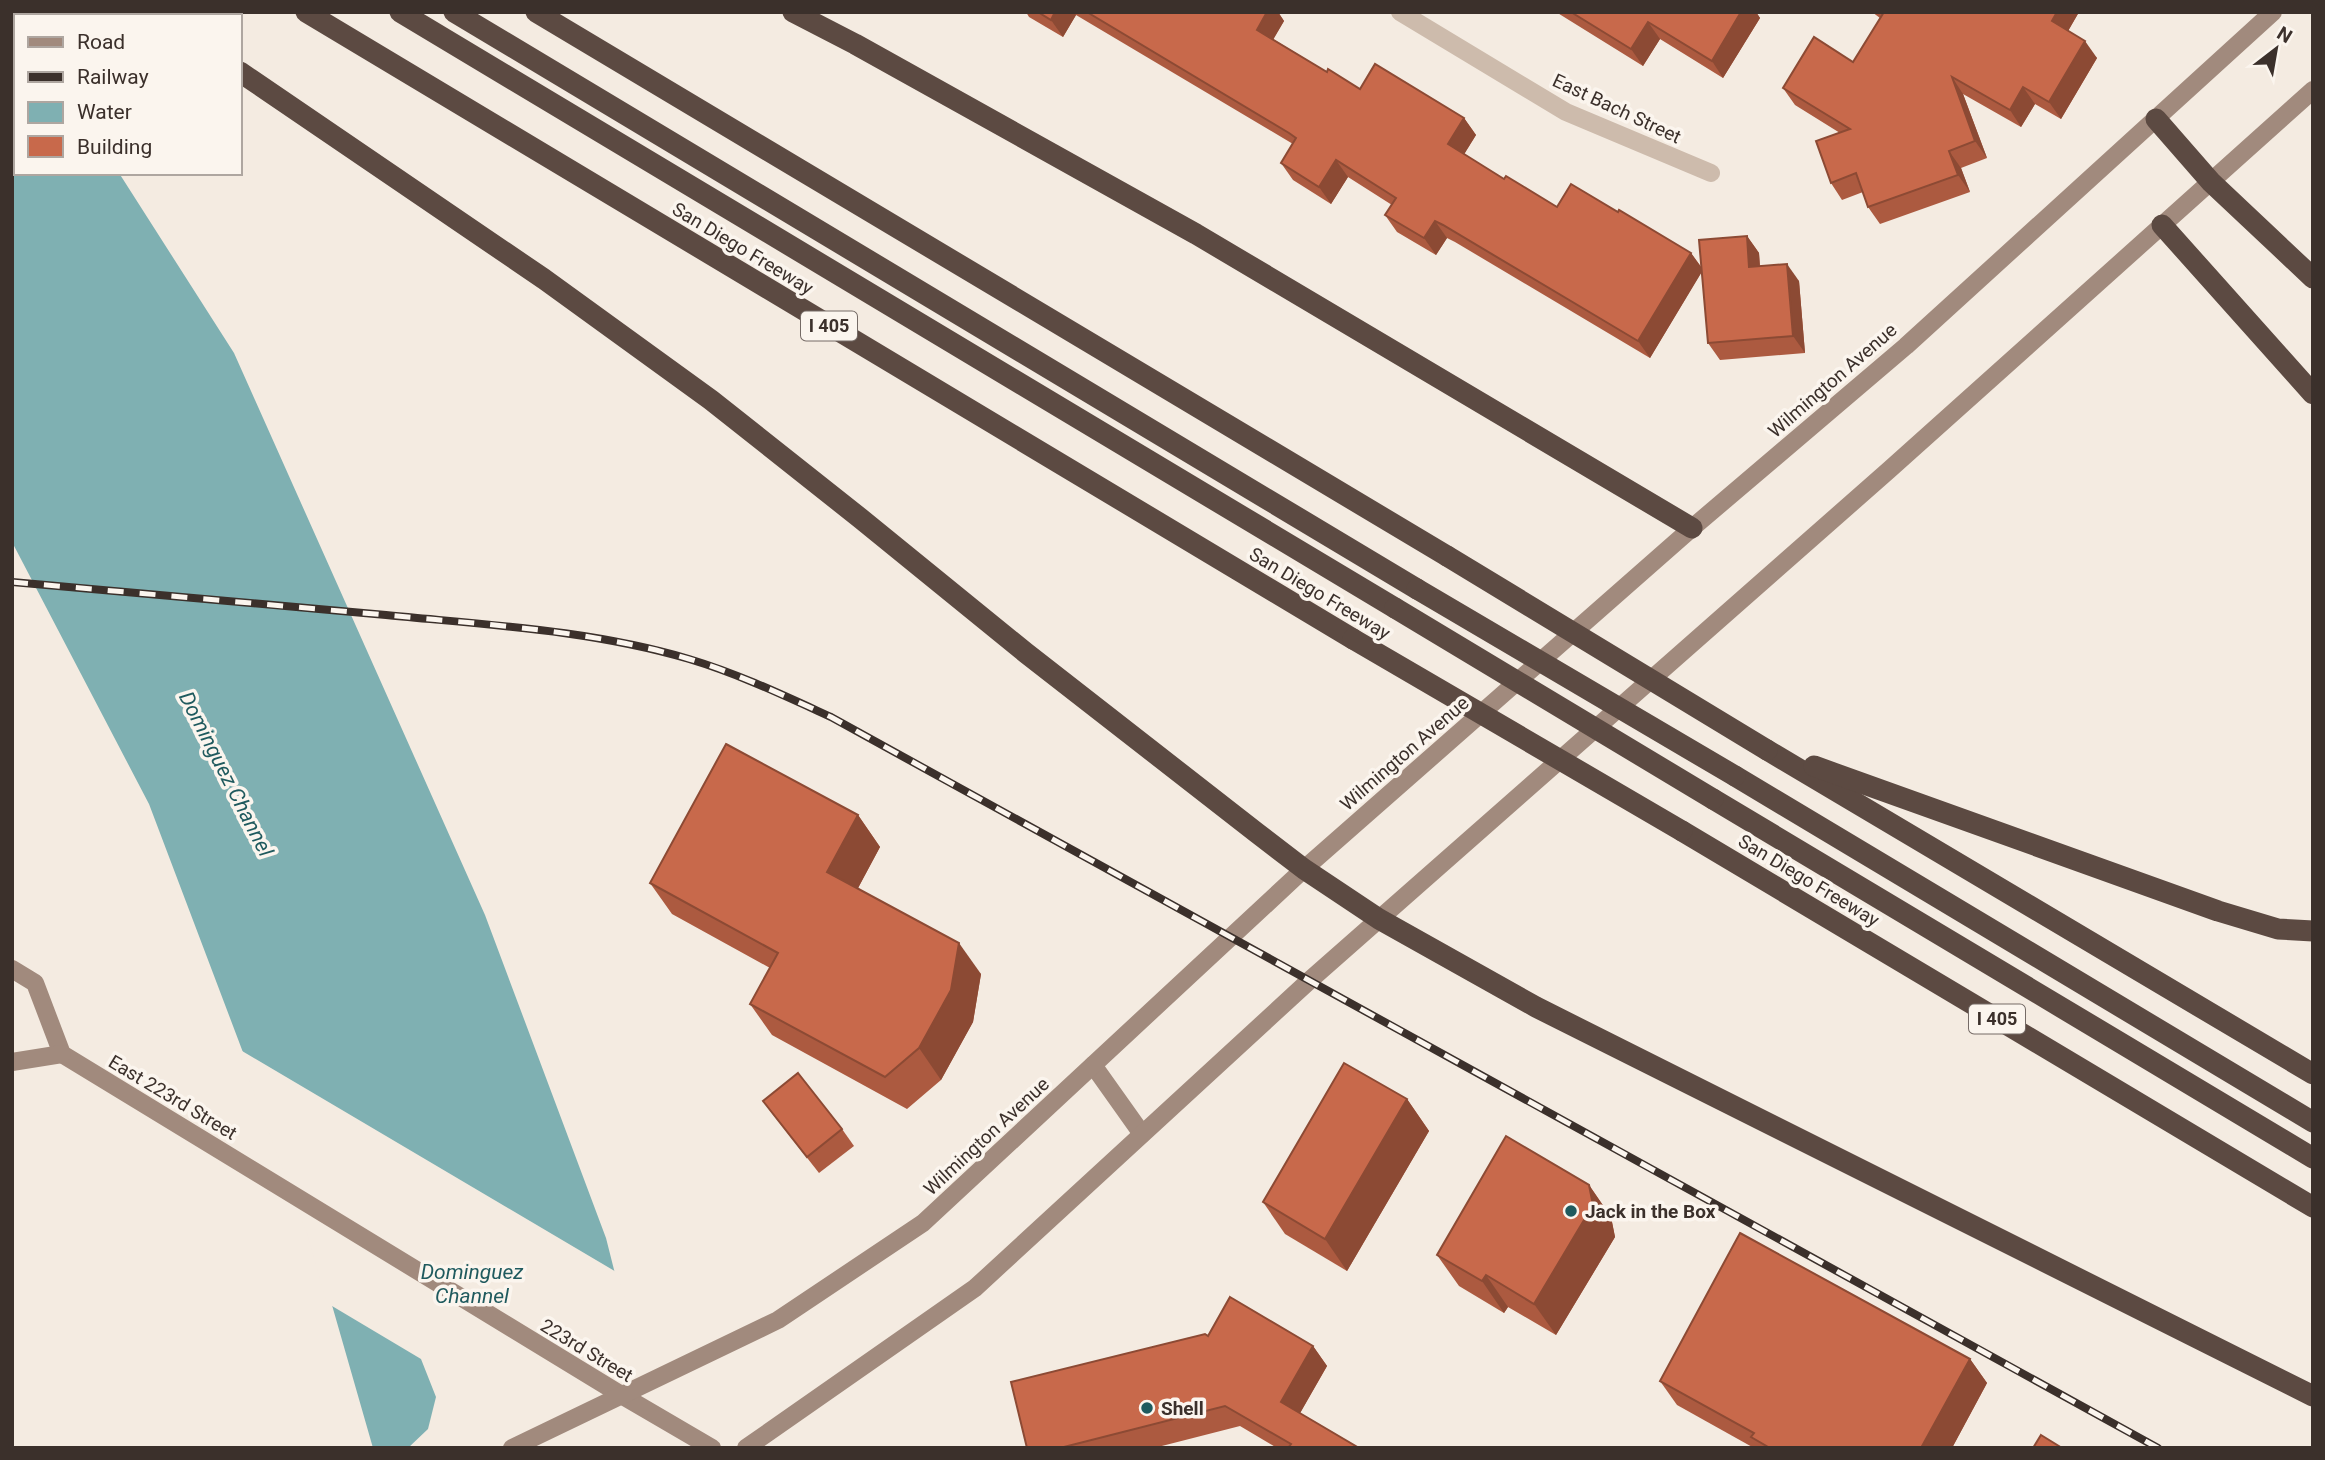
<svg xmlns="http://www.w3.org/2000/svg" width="2325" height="1460" font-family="Roboto,sans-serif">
<rect width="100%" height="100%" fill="#f4ebe1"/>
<polygon fill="#7fb0b2" points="12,12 21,12 23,16 16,16 16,173 119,173 234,353 485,915 606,1238 659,1448 373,1448 311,1232 149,804 12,542"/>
<polygon fill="#f4ebe1" points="237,1048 618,1273 663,1448 408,1448 428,1429 436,1397 421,1359 327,1303 307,1233"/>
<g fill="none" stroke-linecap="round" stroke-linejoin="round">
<polyline stroke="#cdbbac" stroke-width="18" points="1400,12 1566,112 1711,173"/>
<g stroke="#a18a7d" stroke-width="18">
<polyline points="12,969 35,983 62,1054 623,1396 712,1448"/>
<polyline points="12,1062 62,1054"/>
<polyline points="1093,1065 1142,1134"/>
<polyline points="512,1448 778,1320 923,1223 1304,869 1692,528 1906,346 2273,12"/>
<polyline points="746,1448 975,1288 1310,980 1889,470 2313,90"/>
</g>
<g stroke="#5c4a42" stroke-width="21">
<polyline points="152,12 157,16"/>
<polyline points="306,12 1353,639"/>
<polyline points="400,12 1395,608"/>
<polyline points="454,12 1417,589"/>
<polyline points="536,12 1447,556"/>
<polyline points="793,12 855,44 1196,234 1692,528"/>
<polyline points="240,72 544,279 711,400 860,518 1026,653 1257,833 1304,869 1379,919 1536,1007 2313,1396"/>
<polyline points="2156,119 2211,182 2313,278"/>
<polyline points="2162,225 2313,394"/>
<polyline points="1767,750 2313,1074"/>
<polyline points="1814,766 2218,911 2278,929 2313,931"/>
<polyline points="1735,776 2313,1122"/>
<polyline points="1713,799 2313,1158"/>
<polyline points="1682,831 2313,1207"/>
</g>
<defs>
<path id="rail" d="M12 582C137 593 262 604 386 615 488 625 591 630 689 659 739 674 785 696 831 717L2158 1448"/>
</defs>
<use href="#rail" stroke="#3b302b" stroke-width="8"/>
<use href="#rail" stroke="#fbf5ee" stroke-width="5" stroke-dasharray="16" stroke-linecap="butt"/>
<g stroke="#5c4a42" stroke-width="21">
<polyline points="1447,556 1767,750"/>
<polyline points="1417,589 1735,776"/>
<polyline points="1395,608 1713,799"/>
<polyline points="1353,639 1682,831"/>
</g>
</g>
<g fill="#ac5a40">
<polygon points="1026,12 1278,12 1284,21 1273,39 1327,72 1360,89 1464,118 1476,135 1464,154 1504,179 1557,207 1618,212 1691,253 1702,268 1747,236 1759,253 1760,266 1799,281 1805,353 1720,360 1708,343 1702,271 1650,358 1455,242 1447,238 1436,255 1397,232 1385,215 1392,205 1348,177 1331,204 1293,180 1281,163 1293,144 1076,15 1063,37 1029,17"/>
<polygon points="1556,12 1756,12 1760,18 1723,78 1660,39 1643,66"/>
<polygon points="1872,12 2079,12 2068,31 2097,58 2061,119 2035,104 2021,127 1963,94 1987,158 1961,168 1970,192 1880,224 1868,207 1863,192 1842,200 1831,183 1840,133 1795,105 1783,88 1853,62 1880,18"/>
<polygon points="858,815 880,847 858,888 981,974 973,1022 941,1080 907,1109 772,1035 750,1004 770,968 672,914 650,883"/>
<polygon points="1407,1099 1429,1131 1347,1271 1285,1234 1263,1202"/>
<polygon points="763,1101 842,1129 854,1146 819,1173 775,1117"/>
<polygon points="1589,1185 1611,1217 1615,1237 1556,1335 1508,1307 1504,1313 1459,1286 1437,1255"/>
<polygon points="1208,1336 1313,1346 1327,1366 1300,1413 1359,1448 1277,1448 1240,1426 1154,1448 1027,1448"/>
<polygon points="1970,1359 1987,1383 1952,1448 1754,1448 1677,1405 1660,1381"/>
</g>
<g fill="#8c4a34">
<polygon points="1055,12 1074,12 1076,15 1063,37 1051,20"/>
<polygon points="1267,12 1278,12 1284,21 1269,47 1257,30"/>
<polygon points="1741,12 1756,12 1760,18 1723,78 1712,61"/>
<polygon points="2057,12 2079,12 2064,38 2052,21"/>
<polygon points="1648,22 1660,39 1643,66 1631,49"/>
<polygon points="2085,41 2097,58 2061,119 2049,102"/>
<polygon points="1952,77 1963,94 1987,158 1975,141"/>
<polygon points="2023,87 2035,104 2021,127 2010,110"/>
<polygon points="1464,118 1476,135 1460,161 1448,144"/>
<polygon points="1949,151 1961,168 1970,192 1958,175"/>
<polygon points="1336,160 1348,177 1331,204 1319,187"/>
<polygon points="1435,221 1447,238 1436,255 1424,238"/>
<polygon points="1747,236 1759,253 1761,284 1749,267"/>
<polygon points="1691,253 1703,270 1650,358 1638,341"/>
<polygon points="1787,264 1799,281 1805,353 1793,336"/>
<polygon points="858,815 880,847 850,903 827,872"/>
<polygon points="959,943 981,974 973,1022 941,1080 919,1048"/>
<polygon points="1407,1099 1429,1131 1347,1271 1325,1239"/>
<polygon points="1589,1185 1611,1217 1615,1237 1556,1335 1534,1304"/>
<polygon points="1486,1275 1508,1307 1504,1313 1482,1281"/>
<polygon points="1313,1346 1327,1366 1295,1422 1281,1402"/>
<polygon points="1970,1359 1987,1383 1952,1448 1921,1448"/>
</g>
<g fill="#c8694b" stroke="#8c4a34" stroke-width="2">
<polygon points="1038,12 1055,12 1051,20"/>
<polygon points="1087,12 1267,12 1257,30 1327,72 1328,69 1360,89 1375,64 1464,118 1448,144 1504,179 1506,176 1557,207 1571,184 1618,212 1619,210 1691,253 1638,341 1443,225 1435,221 1424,238 1385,215 1396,198 1336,160 1319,187 1281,163 1296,138 1289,133"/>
<polygon points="1571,12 1741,12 1712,61 1648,22 1631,49"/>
<polygon points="1884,12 2057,12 2052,21 2085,41 2049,102 2023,87 2010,110 1952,77 1975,141 1949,151 1958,175 1868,207 1856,173 1831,183 1816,141 1850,129 1783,88 1814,37 1853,62"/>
<polygon points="1747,236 1749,267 1787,264 1793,336 1708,343 1699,240"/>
<polygon points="726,744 858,815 827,872 959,943 951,990 919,1048 885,1077 750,1004 778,953 650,883"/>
<polygon points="1344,1063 1407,1099 1325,1239 1263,1202"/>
<polygon points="798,1073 842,1129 807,1157 763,1101"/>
<polygon points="1506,1136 1589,1185 1593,1205 1534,1304 1486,1275 1482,1281 1437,1255"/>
<polygon points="1740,1233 1970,1359 1921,1448 1770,1448 1751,1437 1754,1433 1660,1381"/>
<polygon points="1230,1297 1313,1346 1281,1402 1359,1448 1288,1448 1291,1444 1225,1406 1060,1448 1027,1448 1011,1382 1205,1334 1208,1336"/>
<polygon points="2041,1435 2062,1448 2033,1448"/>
</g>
<g fill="#1f5a5e" stroke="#fbf5ee" stroke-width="2.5">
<circle cx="1571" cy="1211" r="7"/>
<circle cx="1147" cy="1408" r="7"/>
</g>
<g text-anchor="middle" stroke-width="7" stroke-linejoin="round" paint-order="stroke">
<g fill="#fbf5ee" stroke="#756b66" stroke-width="2">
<rect x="801" y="311.5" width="56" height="29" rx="5"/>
<rect x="1969" y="1004.5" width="56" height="29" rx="5"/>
</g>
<g font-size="18" font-weight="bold" fill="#3b302b">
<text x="829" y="332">I 405</text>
<text x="1997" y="1025">I 405</text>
</g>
<g font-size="19" fill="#3b302b" stroke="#fbf5ee">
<text transform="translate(1617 108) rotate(25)" y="7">East Bach Street</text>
<text transform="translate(743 248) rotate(31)" y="7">San Diego Freeway</text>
<text transform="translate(1832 380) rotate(-41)" y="7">Wilmington Avenue</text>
<text transform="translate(1320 593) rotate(31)" y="7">San Diego Freeway</text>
<text transform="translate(1404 753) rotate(-41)" y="7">Wilmington Avenue</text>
<text transform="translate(1809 880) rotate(31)" y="7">San Diego Freeway</text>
<text transform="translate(173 1097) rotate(31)" y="7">East 223rd Street</text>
<text transform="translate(986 1136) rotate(-43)" y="7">Wilmington Avenue</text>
<text transform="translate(587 1350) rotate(31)" y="7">223rd Street</text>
</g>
<g font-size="19" font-weight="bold" fill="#3b302b" stroke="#fbf5ee" text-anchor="start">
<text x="1585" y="1218">Jack in the Box</text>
<text x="1161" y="1415">Shell</text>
</g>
<g font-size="21" font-style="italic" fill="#1f5a5e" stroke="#fbf5ee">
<text transform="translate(226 774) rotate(63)" y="7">Dominguez Channel</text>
<text x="472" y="1279">Dominguez<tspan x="472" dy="24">Channel</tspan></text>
</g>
</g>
<rect width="2325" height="1460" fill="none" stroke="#3b302b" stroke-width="28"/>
<rect x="14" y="14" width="228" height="161" fill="#fbf5ee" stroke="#aea6a0" stroke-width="2"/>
<rect x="28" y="37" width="35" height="10" fill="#a18a7d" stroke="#aea6a0" stroke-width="2"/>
<text x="77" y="49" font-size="21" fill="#3b302b">Road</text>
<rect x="28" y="72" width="35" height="10" fill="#3b302b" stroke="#aea6a0" stroke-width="2"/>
<text x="77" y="84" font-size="21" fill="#3b302b">Railway</text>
<rect x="28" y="102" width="35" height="21" fill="#7fb0b2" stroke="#aea6a0" stroke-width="2"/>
<text x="77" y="119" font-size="21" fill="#3b302b">Water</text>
<rect x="28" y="136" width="35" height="21" fill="#c8694b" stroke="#aea6a0" stroke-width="2"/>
<text x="77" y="154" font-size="21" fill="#3b302b">Building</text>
<g transform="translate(2276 49) rotate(31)" stroke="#fbf5ee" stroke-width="5" paint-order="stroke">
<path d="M0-5L12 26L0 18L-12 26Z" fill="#3b302b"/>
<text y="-10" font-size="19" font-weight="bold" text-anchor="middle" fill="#3b302b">N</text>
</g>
</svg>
